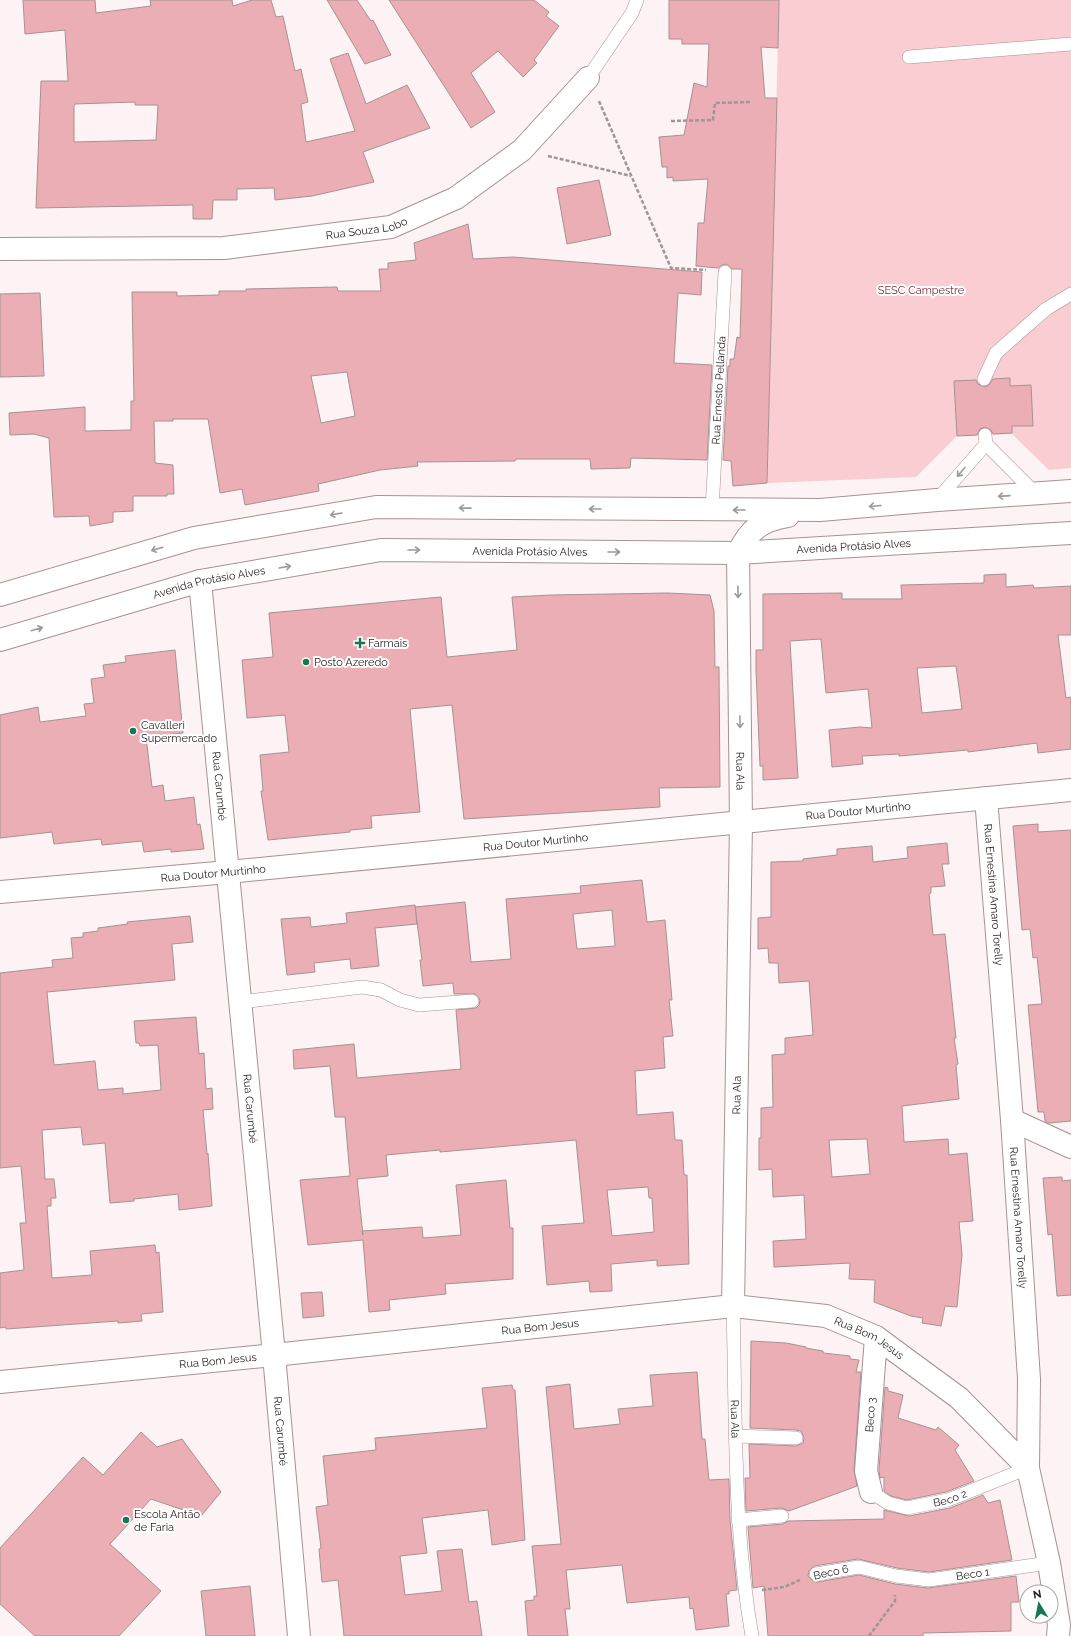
<svg xmlns="http://www.w3.org/2000/svg" width="1071" height="1636" font-family="Raleway,sans-serif">
<rect width="100%" height="100%" fill="#fdf3f4"/>
<polygon fill="#f9cdd2" points="779,0 1071,0 1071,468 1049,470 1012,434 957,436 916,477 767,483"/>
<g fill="#ecaeb5" stroke="#a79193" fill-rule="evenodd">
<path d="M23 0H95L96 13 151 6 150 0H232L233 6 252 0H271L276 17 283 16 295 71 301 69 308 102 301 104 306 142 355 131 330 59 348 53 366 104 407 85 430 128 363 152 374 182 312 196 275 200 274 188 237 189V200H213L212 219H193V205L36 208 41 81H68L65 30 25 34ZM135 102V105H158L156 140 74 142V106L75 104Z"/>
<polygon points="327,0 357,0 371,21 373,20 391,55 365,64"/>
<polygon points="389,0 534,0 549,12 546,16 559,26 534,60 537,63 523,77 498,51 471,73 495,112 471,128"/>
<polygon points="669,0 779,0 778,48 761,47 765,98 777,98 767,483 733,486 731,461 723,460 728,366 730,366 730,359 734,359 737,337 740,338 742,269 732,269 726,264 722,265 718,268 696,266 698,223 704,223 708,179 673,181 673,177 667,178 667,167 662,167 659,137 684,135 694,83 707,87 709,44 682,44 682,39 669,39"/>
<polygon points="599,180 611,235 567,244 557,188"/>
<path d="M468 224 473 259 513 257 702 272 701 295 678 293 674 363 712 365 707 460 631 458 630 468 591 469 590 459H516L515 461 417 462 418 466 380 470 318 484 319 491 245 505 242 489 220 493 208 419H173V421H154L155 463 173 465 174 494H167V496H133V511L113 512V522L90 526 89 516 54 517 49 438 34 434 10 435 9 413 85 407V431L131 430V401H134L132 292H177V296L219 295V291H246V289L337 287 338 291H381L379 269H388V263L416 260 414 243ZM347 372 355 416 321 423 311 376Z"/>
<polygon points="40,293 44,376 0,377 0,294"/>
<polygon points="1010,378 1010,386 1031,385 1033,426 1012,426 1012,433 993,434 991,430 985,427 980,429 977,435 957,436 954,381 976,380 978,384 984,387 989,385 993,379"/>
<path d="M1006 574V587L1033 585 1034 588 1071 586V635H1058L1066 698 1071 697V749L1038 753 1037 743 968 752V750L899 756V754L862 756 863 764 832 767 829 730 860 727 872 728 868 689 826 693 821 639 790 641 798 778 763 780V766H760L756 670V650H763V594L842 593V599H902L901 585 984 583V575ZM956 666 962 709 922 713 917 668Z"/>
<polygon points="668,593 710,595 714,611 715,667 719,667 720,787 659,788 660,807 464,819 452,705 410,709 420,812 371,816 372,828 350,830 350,832 268,840 261,791 263,791 260,755 289,752 285,715 247,718 242,660 273,657 269,613 441,597 447,657 517,650 512,597 551,595"/>
<polygon points="175,650 183,733 146,737 152,787 163,785 165,801 194,797 197,825 200,824 204,849 171,852 171,849 144,852 142,841 102,845 101,839 54,844 52,832 0,838 0,715 38,707 40,722 86,716 84,704 94,703 91,679 105,677 103,665 126,662 125,656"/>
<polygon points="1038,824 1038,832 1071,830 1071,1121 1049,1123 1045,1121 1044,1112 1038,1112 1028,1005 1042,1004 1037,957 1033,958 1030,929 1022,930 1013,826"/>
<path d="M947 843 949 864H942L945 886 931 887V893L929 894 933 935 945 934 954 1020 956 1038H954L958 1064 956 1065 959 1099 902 1106 904 1142 948 1139 949 1155 967 1153 973 1221 959 1222 962 1255 957 1307 945 1306 941 1326 922 1323 923 1318 911 1316 874 1302 875 1280 849 1279 850 1263 774 1267 773 1241 806 1239 804 1195 773 1197 772 1169 759 1170V1138H761V1108L773 1107 772 1055 785 1054V1038L813 1035 809 981 779 983 778 963H769L768 948 758 949V918L771 917V862L803 861V859L837 855V849L872 846 873 862 908 858 907 847ZM867 1139 870 1174 832 1177 829 1140Z"/>
<path d="M642 880 647 922 665 920 672 1000H669L673 1036 663 1037 665 1068 635 1071 637 1115 673 1112 675 1140H682L684 1175H687L689 1264 657 1266V1260L611 1264 612 1291 590 1292 589 1281 547 1285 542 1226 584 1223 576 1140 440 1152V1150L386 1155 388 1176 357 1179 363 1235 362 1231 422 1227 423 1238 461 1235 456 1185 506 1180 510 1228H513V1279L445 1284 446 1294 389 1300 390 1310 369 1312 363 1240 308 1245 300 1180 350 1176 345 1117H335L330 1066 294 1069 293 1050 354 1044 357 1078 461 1069 456 1010 476 1008 479 1005 480 1000 475 994H454L453 983 423 986 420 960H422L415 907 465 902 471 962 511 959 506 899 581 893 580 886ZM612 910 615 946 577 949 573 914ZM648 1187 649 1198H652L654 1232 612 1236 607 1190Z"/>
<polygon points="415,905 417,924 375,928 379,966 351,969 350,959 314,963 315,972 287,975 281,919 310,917 311,927 347,923 346,913"/>
<polygon points="190,916 193,942 172,944 175,980 47,992 54,1065 95,1061 98,1090 123,1088 123,1094 161,1090 158,1045 140,1046 139,1043 136,1043 134,1021 196,1017 199,1054 204,1053 206,1089 212,1088 213,1109 203,1110 207,1154 208,1153 212,1206 179,1210 178,1194 134,1199 134,1201 110,1203 105,1143 83,1145 81,1127 42,1130 45,1179 54,1179 56,1198 51,1198 51,1206 47,1206 52,1278 92,1275 90,1251 155,1245 156,1253 159,1252 163,1312 141,1314 142,1321 118,1323 118,1321 6,1329 6,1327 0,1328 0,1273 24,1270 20,1223 26,1223 21,1166 0,1168 0,973 53,967 52,960 73,958 71,938 83,937 83,933 98,931 98,928 128,924 127,922"/>
<polygon points="1062,1177 1062,1181 1071,1180 1071,1295 1057,1296 1052,1234 1048,1235 1043,1178"/>
<polygon points="322,1292 324,1316 303,1318 301,1293"/>
<polygon points="751,1341 786,1343 806,1347 806,1348 823,1351 823,1353 850,1356 850,1359 859,1360 856,1372 861,1372 854,1470 857,1486 789,1511 781,1508 746,1511 745,1478 750,1478 749,1444 796,1446 803,1443 804,1438 801,1431 796,1430 750,1428"/>
<polygon points="697,1372 702,1439 705,1439 709,1480 729,1479 730,1520 737,1590 729,1591 729,1594 726,1594 729,1626 696,1630 693,1608 690,1609 689,1597 627,1603 622,1565 566,1570 570,1609 565,1609 568,1636 528,1636 525,1601 534,1600 534,1596 537,1596 532,1546 561,1544 546,1387 570,1384 574,1429 620,1424 618,1409 653,1406 650,1375"/>
<polygon points="512,1385 513,1390 515,1390 525,1540 492,1545 488,1510 422,1518 427,1553 400,1556 405,1595 442,1591 437,1551 462,1549 469,1602 477,1601 482,1636 344,1636 338,1580 322,1582 319,1549 321,1548 316,1507 328,1505 323,1456 376,1450 375,1438 487,1428 482,1388"/>
<polygon points="885,1387 888,1388 888,1391 903,1395 898,1418 936,1430 938,1427 959,1445 955,1450 974,1481 946,1492 907,1500 891,1496 884,1491 884,1477 880,1478 879,1470"/>
<polygon points="141,1432 157,1447 182,1439 221,1492 201,1516 151,1499 110,1544 161,1591 119,1636 35,1636 0,1604 0,1548 83,1457 103,1475"/>
<polygon points="983,1495 988,1503 1000,1500 1012,1560 929,1572 897,1568 858,1559 814,1566 809,1571 808,1576 813,1581 817,1582 859,1575 895,1584 928,1588 1016,1576 1019,1602 1011,1602 1011,1631 923,1633 923,1636 768,1636 764,1586 753,1588 748,1527 783,1524 788,1521 884,1519 884,1510 909,1516 950,1508"/>
<polygon points="250,1586 255,1636 206,1636 201,1591"/>
</g>
<g fill="none" stroke-linecap="round" stroke-linejoin="round">
<defs>
<g id="service">
<polyline points="909,57 1071,44"/>
<polyline points="588,78 632,13 637,0"/>
<polyline points="984,379 996,353 1046,309 1071,294"/>
<polyline points="986,444 1036,494"/>
<polyline points="937,500 986,444 985,435"/>
<path id="s1" d="M712 510 725 272"/>
<polyline points="241,1002 362,987 381,990 400,1000 419,1005 472,1001"/>
<path id="s2" d="M733 1306C736 1416 733 1527 752 1636"/>
<polyline points="736,1436 796,1438"/>
<path id="s3" d="M871 1492 888 1503 907 1508 948 1500 1028 1468"/>
<polyline points="738,1520 782,1516"/>
<path id="s4" d="M816 1574 859 1567 896 1576 929 1580 1049 1563"/>
</g>
<g id="minor">
<path id="s5" d="M0 249 224 248 391 227 456 198 522 150 588 78"/>
<path id="s6" d="M200 581 274 1355 299 1636"/>
<polyline points="1012,1120 1071,1147"/>
<path id="s7" d="M733 1306 741 823"/>
<path id="s8" d="M871 1492 866 1471 876 1337"/>
</g>
<g id="tertiary">
<path id="s9" d="M738 553 741 823"/>
<path id="s10" d="M986 798 1012 1120 1029 1379 1028 1468 1049 1563 1059 1625 1058 1636"/>
<path id="s11" d="M0 892 228 872 1071 790"/>
<path id="s12" d="M0 1382 274 1355 733 1306 826 1316 876 1337 959 1398 1028 1468"/>
</g>
<g id="primary">
<path d="M738 553C750 529 760 521 788 516"/>
<polyline points="0,595 194,538 376,507 820,510 937,500 1071,491"/>
<path id="s13" d="M0 640 200 581 381 550 738 553 1071 533"/>
</g>
</defs>
<use href="#service" stroke="#a89193" stroke-width="14"/>
<use href="#minor" stroke="#a89193" stroke-width="24"/>
<use href="#tertiary" stroke="#a89193" stroke-width="24"/>
<use href="#primary" stroke="#a89193" stroke-width="24"/>
<g stroke="#9f9697" stroke-width="2.5" stroke-dasharray="4 2" stroke-linecap="butt">
<polyline points="599,101 671,268 706,270"/>
<polyline points="671,121 713,120 715,103 750,102"/>
<polyline points="548,156 631,176"/>
<polyline points="762,1590 784,1587 800,1580"/>
<polyline points="869,1636 895,1601 895,1595"/>
</g>
<use href="#service" stroke="#fff" stroke-width="13"/>
<use href="#minor" stroke="#fff" stroke-width="22"/>
<use href="#tertiary" stroke="#fff" stroke-width="22"/>
<use href="#primary" stroke="#fff" stroke-width="22"/>
</g>
<defs><path id="oneway-shaft" d="M-6 0H5M1.5-3L5.5 0L1.5 3" fill="none" stroke-width="1.6" stroke-linecap="round" stroke-linejoin="round"/></defs>
<g stroke="#9e9a9a">
<use href="#oneway-shaft" transform="translate(961 472) rotate(131)"/>
<use href="#oneway-shaft" transform="translate(1004 496) rotate(176)"/>
<use href="#oneway-shaft" transform="translate(875 506) rotate(175)"/>
<use href="#oneway-shaft" transform="translate(465 508) rotate(-179)"/>
<use href="#oneway-shaft" transform="translate(595 509) rotate(-180)"/>
<use href="#oneway-shaft" transform="translate(739 510) rotate(-180)"/>
<use href="#oneway-shaft" transform="translate(336 514) rotate(170)"/>
<use href="#oneway-shaft" transform="translate(157 549) rotate(164)"/>
<use href="#oneway-shaft" transform="translate(414 550)"/>
<use href="#oneway-shaft" transform="translate(614 552)"/>
<use href="#oneway-shaft" transform="translate(285 567) rotate(-10)"/>
<use href="#oneway-shaft" transform="translate(738 592) rotate(89)"/>
<use href="#oneway-shaft" transform="translate(37 629) rotate(-16)"/>
<use href="#oneway-shaft" transform="translate(740 722) rotate(89)"/>
</g>
<g fill="#147952" stroke="#fff" stroke-width="1.5">
<path d="M358 637h4v4h4v4h-4v4h-4v-4h-4v-4h4z"/>
<circle cx="306" cy="662" r="4"/>
<circle cx="133" cy="731" r="4"/>
<circle cx="126" cy="1520" r="4"/>
</g>
<g text-anchor="middle" stroke-width="4" stroke-linejoin="round" paint-order="stroke">
<g font-size="11" fill="#271e1f" stroke="#fff">
<text dy="4" stroke="none"><textPath href="#s5" startOffset="368">Rua Souza Lobo</textPath></text>
<text dy="4" stroke="none"><textPath href="#s1" startOffset="120">Rua Ernesto Pellanda</textPath></text>
<text dy="4" stroke="none"><textPath href="#s13" startOffset="865">Avenida Protásio Alves</textPath></text>
<text dy="4" stroke="none"><textPath href="#s13" startOffset="541">Avenida Protásio Alves</textPath></text>
<text dy="4" stroke="none"><textPath href="#s13" startOffset="217">Avenida Protásio Alves</textPath></text>
<text dy="4" stroke="none"><textPath href="#s9" startOffset="218">Rua Ala</textPath></text>
<text dy="4" stroke="none"><textPath href="#s6" startOffset="206">Rua Carumbé</textPath></text>
<text dy="4" stroke="none"><textPath href="#s11" startOffset="862">Rua Doutor Murtinho</textPath></text>
<text dy="4" stroke="none"><textPath href="#s11" startOffset="538">Rua Doutor Murtinho</textPath></text>
<text dy="4" stroke="none"><textPath href="#s11" startOffset="214">Rua Doutor Murtinho</textPath></text>
<text dy="4" stroke="none"><textPath href="#s10" startOffset="97">Rua Ernestina Amaro Torelly</textPath></text>
<text dy="4" stroke="none"><textPath href="#s7" startOffset="211">Rua Ala</textPath></text>
<text dy="4" stroke="none"><textPath href="#s6" startOffset="530">Rua Carumbé</textPath></text>
<text dy="4" stroke="none"><textPath href="#s10" startOffset="421">Rua Ernestina Amaro Torelly</textPath></text>
<text dy="4" stroke="none"><textPath href="#s12" startOffset="543">Rua Bom Jesus</textPath></text>
<text dy="4" stroke="none"><textPath href="#s12" startOffset="879">Rua Bom Jesus</textPath></text>
<text dy="4" stroke="none"><textPath href="#s12" startOffset="219">Rua Bom Jesus</textPath></text>
<text dy="4" stroke="none"><textPath href="#s8" startOffset="78">Beco 3</textPath></text>
<text dy="4" stroke="none"><textPath href="#s2" startOffset="113">Rua Ala</textPath></text>
<text dy="4" stroke="none"><textPath href="#s6" startOffset="854">Rua Carumbé</textPath></text>
<text dy="4" stroke="none"><textPath href="#s3" startOffset="84">Beco 2</textPath></text>
<text transform="translate(831 1572) rotate(-12)" y="4">Beco 6</text>
<text dy="4" stroke="none"><textPath href="#s4" startOffset="159">Beco 1</textPath></text>
</g>
<g font-size="11" fill="#772d3c" stroke="#fff">
<text x="921" y="294">SESC Campestre</text>
</g>
<g font-size="11" fill="#271e1f" stroke="#fff" text-anchor="start">
<text x="368" y="647">Farmais</text>
<text x="314" y="666">Posto Azeredo</text>
<text x="141" y="729">Cavalleri<tspan x="141" dy="13">Supermercado</tspan></text>
<text x="134" y="1518">Escola Antão<tspan x="134" dy="13">de Faria</tspan></text>
</g>
</g>
<g transform="translate(1039 1604) rotate(350)"><circle r="19" fill="#ffffff" stroke="#a9a5a5"/>
<path d="M0-3L7 15L0 10L-7 15Z" fill="#147952"/>
<text y="-6" font-size="11" font-weight="bold" text-anchor="middle" fill="#271e1f">N</text>
</g>
</svg>
